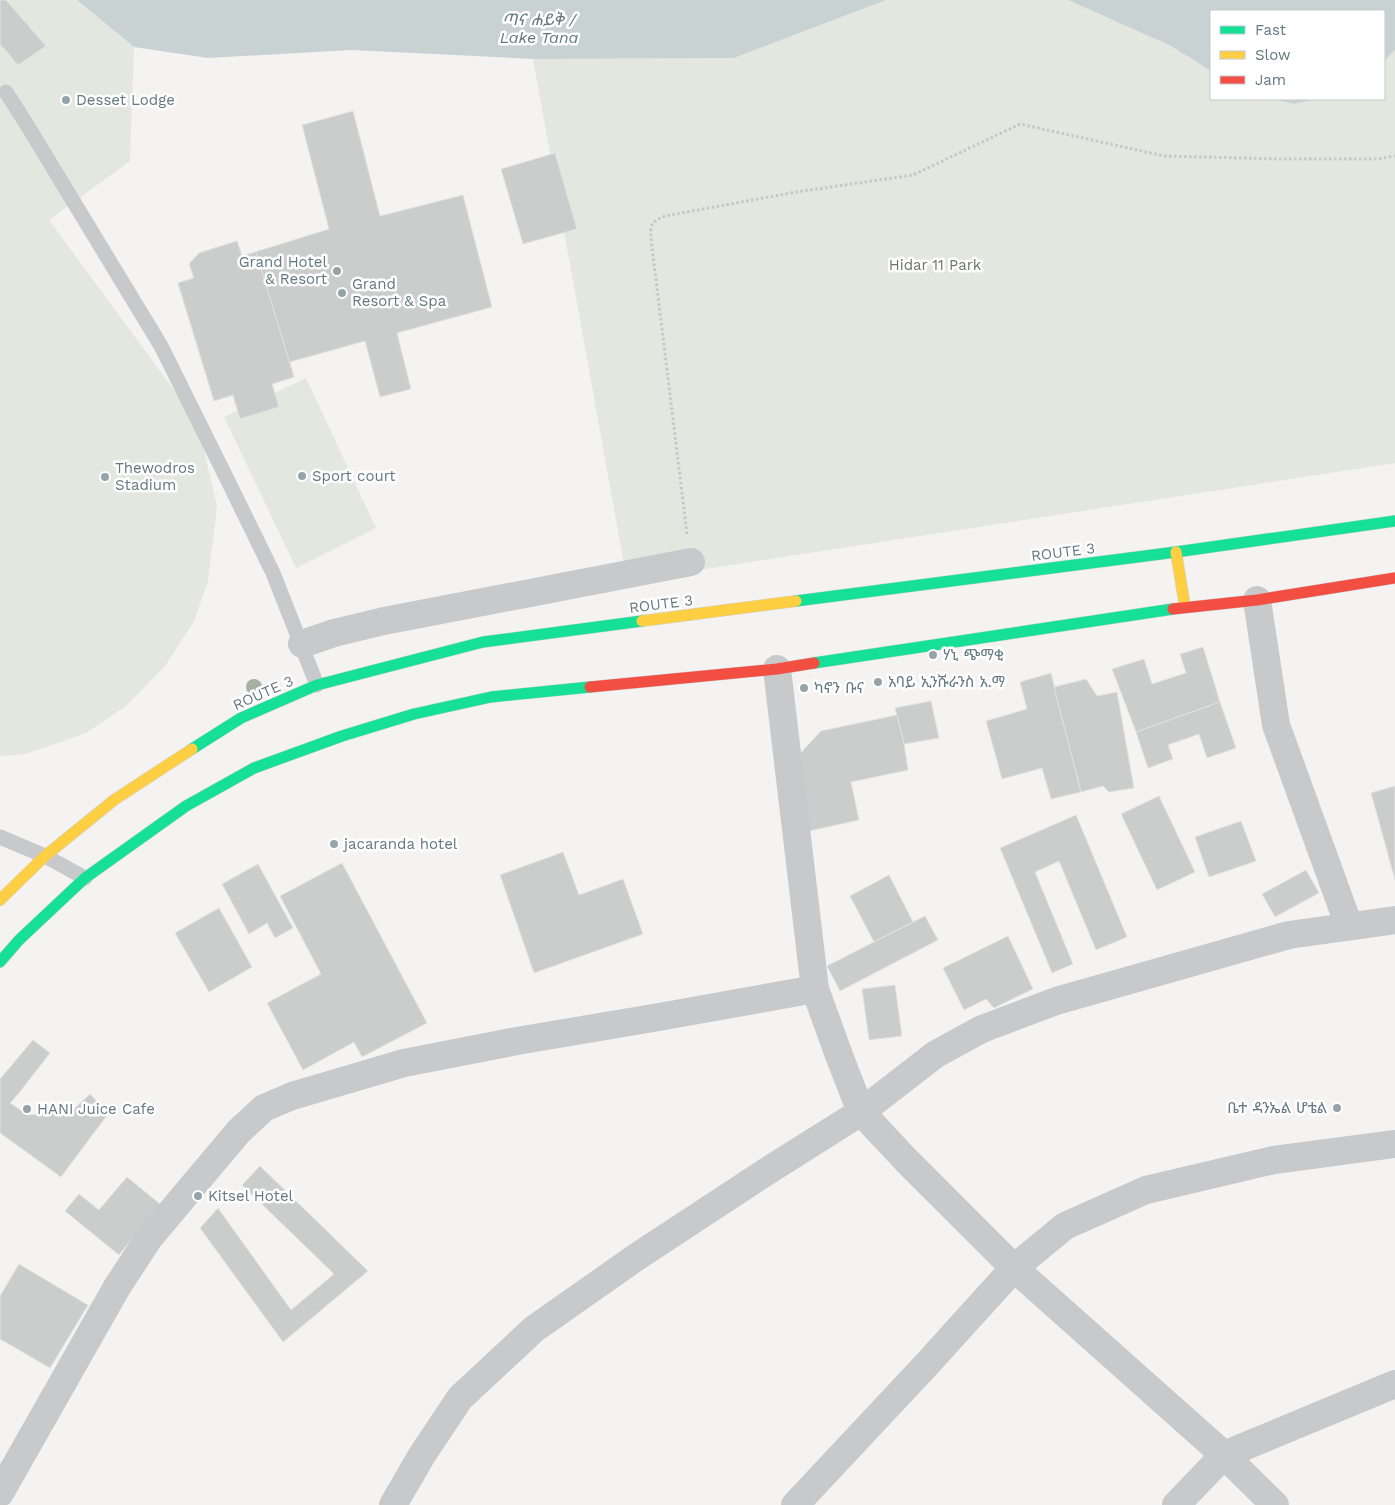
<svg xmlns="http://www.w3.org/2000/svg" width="1395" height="1505" font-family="'Work Sans','Noto Sans Ethiopic',sans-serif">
<rect width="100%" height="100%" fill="#f4f3f2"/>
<g fill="#e4e6e0">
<polygon points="0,0 77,0 134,47 130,161 49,220 185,405 203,447 217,506 208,581 194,621 165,666 126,706 86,733 26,754 0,756"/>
<polygon points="886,0 1068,0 1171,46 1211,71 1211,99 1274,99 1294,104 1316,99 1384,99 1384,61 1395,50 1395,463 627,581 533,59 734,58"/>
<polygon points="306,378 376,528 296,568 224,417"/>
</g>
<g fill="#c9d2d3">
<polygon points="77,0 886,0 734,58 533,59 351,50 208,58 134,47"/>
<polygon points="1068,0 1395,0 1395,50 1384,61 1384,11 1211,11 1211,71 1171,46"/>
<polygon points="1274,99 1316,99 1294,104"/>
</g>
<g fill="#cbcccc" stroke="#e3e2e2">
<polygon points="0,0 6,0 46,46 18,65 0,44"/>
<polygon points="353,111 380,216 463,195 492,307 397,333 411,389 380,397 365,341 290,362 294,377 272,384 279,407 240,419 233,395 214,401 178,283 194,278 189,264 199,253 237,241 242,256 329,229 302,125"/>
<polygon points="555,153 577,229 523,244 501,169"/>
<polygon points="237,241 242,256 256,252 294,377 272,384 279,407 240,419 233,395 214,401 178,283 194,278 189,264 199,253"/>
<polygon points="1203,647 1220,702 1136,732 1112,669 1144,659 1152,684 1186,673 1180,654"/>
<polygon points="1051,673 1081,792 1051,799 1042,768 1002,779 986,721 1027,709 1020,682"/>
<polygon points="1086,679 1097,696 1117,692 1134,788 1109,792 1103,786 1081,792 1054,687"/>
<polygon points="931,701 939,738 904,744 895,708"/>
<polygon points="1220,702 1236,748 1207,758 1199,734 1168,745 1173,759 1148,768 1136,732"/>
<polygon points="897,715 904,744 908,770 851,782 859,820 809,831 795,759 821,731"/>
<polygon points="1395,786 1395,880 1371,793"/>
<polygon points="1159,796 1195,872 1157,890 1121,814"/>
<polygon points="1076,815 1127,937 1096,950 1059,861 1035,872 1073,964 1052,973 1000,848"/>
<polygon points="1241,821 1256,861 1209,877 1195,837"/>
<polygon points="563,852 579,895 623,879 643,934 534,973 500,875"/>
<polygon points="342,863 427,1023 362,1057 354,1042 303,1070 267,1003 321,974 280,896"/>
<polygon points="258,864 293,928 275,938 267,923 249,934 222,884"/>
<polygon points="1306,870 1319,893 1275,917 1262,894"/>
<polygon points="889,875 913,922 874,942 850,896"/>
<polygon points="219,908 252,967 209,992 175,933"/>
<polygon points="925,916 938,940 840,991 827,966"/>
<polygon points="1008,936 1033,989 994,1008 986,999 964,1010 943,968"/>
<polygon points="895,985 902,1036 869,1040 862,989"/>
<polygon points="33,1040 50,1053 19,1093 10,1103 28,1115 72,1111 90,1094 108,1114 61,1177 0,1133 0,1079"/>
<polygon points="260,1166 368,1271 283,1342 200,1228 218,1208 291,1310 334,1274 242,1185"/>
<polygon points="127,1177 160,1204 119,1255 65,1211 79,1194 99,1210"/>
<polygon points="19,1264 88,1305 50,1368 0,1339 0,1296"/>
</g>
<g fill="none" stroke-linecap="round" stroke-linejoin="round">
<defs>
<g id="fast">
<polyline points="796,601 1176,552 1395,521"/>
<polyline points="814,663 1173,609"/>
<polyline points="192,749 241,718 317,685 483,642 642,621"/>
<polyline points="0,962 19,940 85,878 186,806 254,768 342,736 414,714 491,697 590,687"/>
</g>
<g id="slow">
<polyline points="1176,552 1185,607"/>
<polyline points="642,621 796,601"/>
<polyline points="0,900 45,856 114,800 192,749"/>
</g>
<g id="jam">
<polyline points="1173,609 1257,600 1395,578"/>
<polyline points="590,687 777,669 814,663"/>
</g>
</defs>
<use href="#fast" stroke="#d0d1d2" stroke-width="12"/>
<use href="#slow" stroke="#d0d1d2" stroke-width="12"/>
<use href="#jam" stroke="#d0d1d2" stroke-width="12"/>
<path stroke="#c6c7c8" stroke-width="3" stroke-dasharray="2.5 2.5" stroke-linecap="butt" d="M687 534 651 239C650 224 651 222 665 216L796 192 913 175 1020 124 1164 156 1280 159H1377L1395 156"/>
<g stroke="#c8c9ca" stroke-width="15">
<polyline points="6,92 27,125 161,346 228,481 273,573 317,685"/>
<polyline points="0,837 45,856 85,878"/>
</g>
<g stroke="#c8c9ca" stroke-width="28">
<polyline points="1257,600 1276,725 1349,926"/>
<polyline points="302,644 334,633 384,621 691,562"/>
<polyline points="777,669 815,989 840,1058 861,1112 906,1160 1014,1268 1224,1455 1275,1505"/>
<polyline points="0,1493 117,1287 149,1238 239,1131 264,1108 292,1096 404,1063 517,1041 659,1017 815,989"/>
<polyline points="393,1505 422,1455 460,1398 534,1329 638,1256 769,1170 861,1112 936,1054 982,1029 1056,1001 1289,935 1395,920"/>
<polyline points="795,1505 928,1363 1014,1268 1065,1226 1146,1190 1274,1160 1395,1144"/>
<polyline points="1176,1505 1224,1455 1395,1384"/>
</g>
<use href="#fast" stroke="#16e098" stroke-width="11"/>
<use href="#slow" stroke="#ffcf43" stroke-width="11"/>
<use href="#jam" stroke="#f24e42" stroke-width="11"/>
</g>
<circle fill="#a8afa3" cx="254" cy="687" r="8"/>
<g fill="#96a3a9" stroke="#fff" stroke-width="2">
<circle cx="66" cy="100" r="5"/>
<circle cx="337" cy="271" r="5"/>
<circle cx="342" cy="293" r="5"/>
<circle cx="302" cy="476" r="5"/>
<circle cx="105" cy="477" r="5"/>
<circle cx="933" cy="655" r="5"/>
<circle cx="878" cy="682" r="5"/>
<circle cx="804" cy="688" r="5"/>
<circle cx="334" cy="844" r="5"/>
<circle cx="1337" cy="1108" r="5"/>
<circle cx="27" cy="1109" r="5"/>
<circle cx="198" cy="1196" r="5"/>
</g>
<g text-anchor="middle" stroke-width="5" stroke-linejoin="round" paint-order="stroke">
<g font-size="15" fill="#647881" stroke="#fff" text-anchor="start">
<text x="76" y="105">Desset Lodge</text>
<text x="327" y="267" text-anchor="end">Grand Hotel<tspan x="327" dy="17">&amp; Resort</tspan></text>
<text x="352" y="289">Grand<tspan x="352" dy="17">Resort &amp; Spa</tspan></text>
<text x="115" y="473">Thewodros<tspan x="115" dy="17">Stadium</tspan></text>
<text x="312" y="481">Sport court</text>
<text x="943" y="660">ሃኒ ጭማቂ</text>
<text x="888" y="687">አባይ ኢንሹራንስ አ.ማ</text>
<text x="814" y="693">ካኖን ቡና</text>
<text x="344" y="849">jacaranda hotel</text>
<text x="1327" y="1113" text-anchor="end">ቤተ ዳንኤል ሆቴል</text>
<text x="37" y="1114">HANI Juice Cafe</text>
<text x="208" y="1201">Kitsel Hotel</text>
</g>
<g font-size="15" fill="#6a7863" stroke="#fff">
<text x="935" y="270">Hidar 11 Park</text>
</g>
<g font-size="15" fill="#647881" stroke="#fff">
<text transform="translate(1063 552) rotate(-7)" y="5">ROUTE 3</text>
<text transform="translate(661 604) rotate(-7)" y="5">ROUTE 3</text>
<text transform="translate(263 693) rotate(-24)" y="5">ROUTE 3</text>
</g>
<g font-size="16" font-style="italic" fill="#607a7f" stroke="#fff">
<text x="539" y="25">ጣና ሐይቅ /<tspan x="539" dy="18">Lake Tana</tspan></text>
</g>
</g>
<rect x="1210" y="10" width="175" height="90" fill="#ffffff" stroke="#c1c9cd"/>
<rect x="1220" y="26" width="25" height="8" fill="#16e098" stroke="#c1c9cd"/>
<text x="1255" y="35" font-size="15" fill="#647881">Fast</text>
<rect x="1220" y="51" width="25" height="8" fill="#ffcf43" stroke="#c1c9cd"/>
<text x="1255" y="60" font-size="15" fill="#647881">Slow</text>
<rect x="1220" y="76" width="25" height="8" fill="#f24e42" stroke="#c1c9cd"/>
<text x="1255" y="85" font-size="15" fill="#647881">Jam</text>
</svg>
